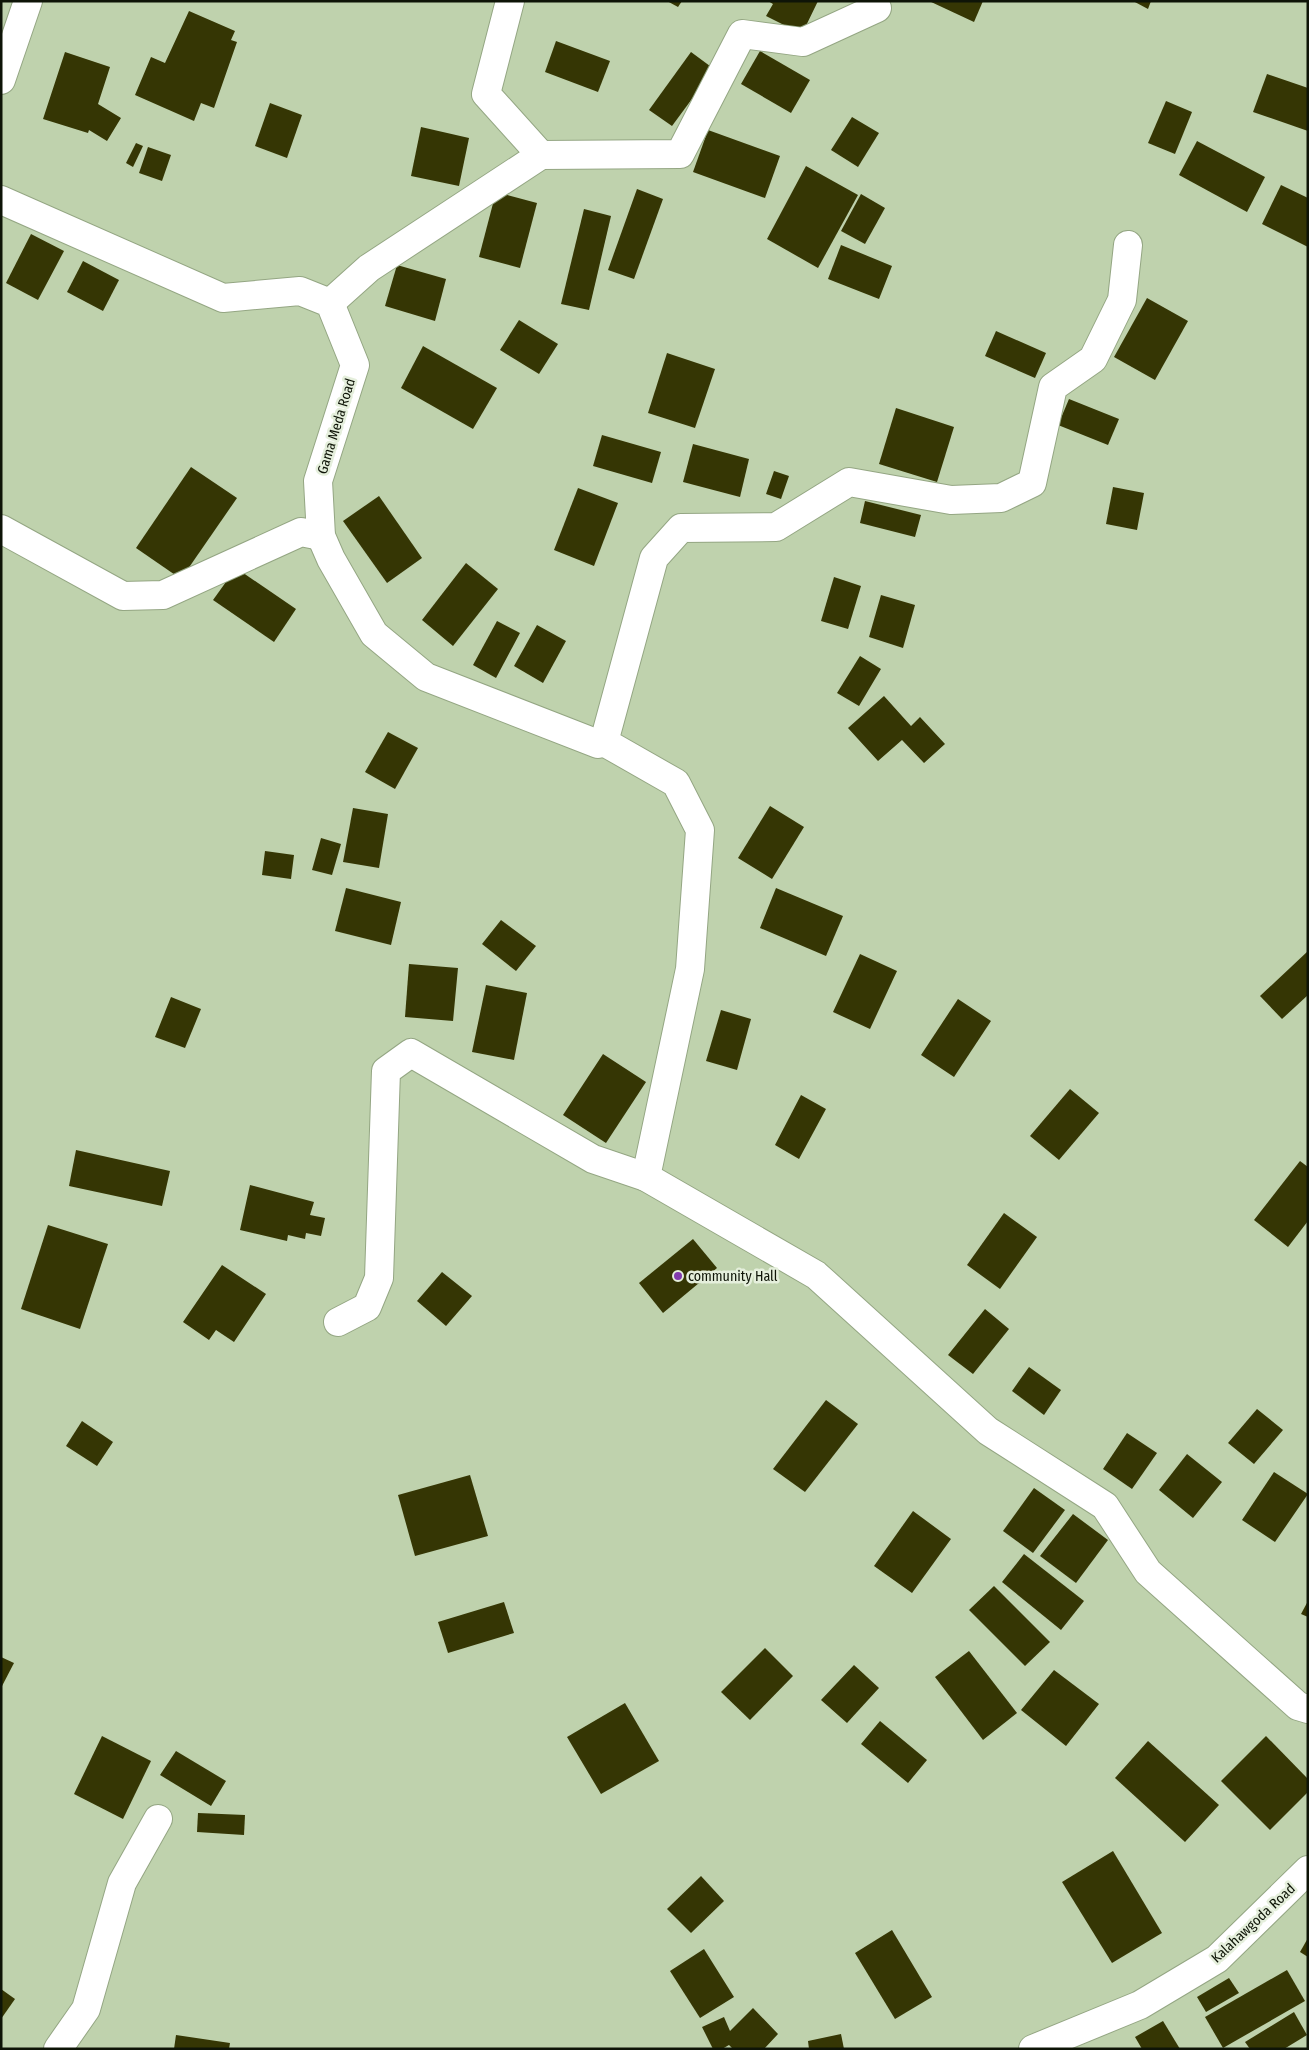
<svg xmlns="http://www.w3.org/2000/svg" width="1309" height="2050" font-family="'Fira Sans Condensed',sans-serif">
<rect width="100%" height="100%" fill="#bfd2ad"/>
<g fill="#353604">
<polygon points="667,1 682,1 678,7"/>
<polygon points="768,1 818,1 802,34 766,16 773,4"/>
<polygon points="929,1 983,1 974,22"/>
<polygon points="1133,1 1151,1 1148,9"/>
<polygon points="189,11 235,31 231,40 237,42 214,108 201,103 194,121 135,95 151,57 165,63"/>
<polygon points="556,41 610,61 598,92 545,72"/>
<polygon points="760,51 810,80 791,113 741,84"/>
<polygon points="65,52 110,67 98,104 121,118 107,141 89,130 88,133 43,119"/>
<polygon points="691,52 714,69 672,126 649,110"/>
<polygon points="1267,74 1308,88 1308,131 1253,112"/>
<polygon points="1166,101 1192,112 1175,154 1148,143"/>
<polygon points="270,103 302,115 287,158 255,146"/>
<polygon points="852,117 879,133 858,167 831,150"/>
<polygon points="421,127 469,138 459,186 411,176"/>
<polygon points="708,130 780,156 765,198 693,172"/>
<polygon points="1197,141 1265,177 1247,212 1179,175"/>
<polygon points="136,143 143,146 133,167 126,163"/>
<polygon points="148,147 171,155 162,181 139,173"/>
<polygon points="806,166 858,195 818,268 767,239"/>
<polygon points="1281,185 1308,198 1308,247 1262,224"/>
<polygon points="637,189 663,199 634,279 608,270"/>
<polygon points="496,192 537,203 520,268 479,257"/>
<polygon points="861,194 885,208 865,244 841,231"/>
<polygon points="584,209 611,216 589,310 561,304"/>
<polygon points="31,234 64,251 38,300 6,283"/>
<polygon points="841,245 892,266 879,299 828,279"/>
<polygon points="83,261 119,280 103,311 67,292"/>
<polygon points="397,265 446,279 435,321 385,306"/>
<polygon points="1147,298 1188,321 1155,380 1114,357"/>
<polygon points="519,320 558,344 539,374 500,350"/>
<polygon points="996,331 1046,353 1035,378 985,356"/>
<polygon points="423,346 497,388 473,429 401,388"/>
<polygon points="667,353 715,369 695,428 648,413"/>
<polygon points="1069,399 1119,419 1108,445 1058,425"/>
<polygon points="896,408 954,427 937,482 879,464"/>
<polygon points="602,435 661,452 652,483 593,466"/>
<polygon points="693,444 749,459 740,497 683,482"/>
<polygon points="191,467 237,498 181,579 136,548"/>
<polygon points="774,471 789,476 781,499 766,494"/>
<polygon points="1113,487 1144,493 1137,530 1106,524"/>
<polygon points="578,488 618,503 594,566 554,550"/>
<polygon points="379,496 422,558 387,583 343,521"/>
<polygon points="865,501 921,515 915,537 860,523"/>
<polygon points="466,563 498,589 453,646 422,620"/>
<polygon points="236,568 296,609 274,642 213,600"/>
<polygon points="834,577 861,586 848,629 821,621"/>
<polygon points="881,595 915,605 903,648 869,637"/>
<polygon points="497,621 520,633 496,678 473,665"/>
<polygon points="537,625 566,641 543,683 514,666"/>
<polygon points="860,656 881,669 859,706 837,693"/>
<polygon points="884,696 911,726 920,717 945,744 924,763 902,740 878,761 848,728"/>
<polygon points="388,732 418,748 395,789 365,772"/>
<polygon points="770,806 804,827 772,879 738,858"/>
<polygon points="353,808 388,814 379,868 343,862"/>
<polygon points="321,838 341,844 332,875 312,870"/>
<polygon points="265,851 294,855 291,879 262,875"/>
<polygon points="346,888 401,902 391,945 335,931"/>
<polygon points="776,888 843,916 826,956 760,928"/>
<polygon points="501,920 536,946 516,971 482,944"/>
<polygon points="1308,951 1308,995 1282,1019 1260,996"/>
<polygon points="860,954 897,971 870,1029 833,1012"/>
<polygon points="409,964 458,968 453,1021 405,1017"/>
<polygon points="486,985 527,993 514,1060 472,1052"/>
<polygon points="171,997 201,1009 185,1048 155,1037"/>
<polygon points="958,999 991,1021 954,1077 921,1055"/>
<polygon points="721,1010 751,1019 737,1070 706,1061"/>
<polygon points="603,1054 646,1082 606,1143 563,1115"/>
<polygon points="1070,1089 1099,1113 1059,1160 1030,1136"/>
<polygon points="801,1095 826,1109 799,1159 775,1145"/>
<polygon points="76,1150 170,1171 162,1206 69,1186"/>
<polygon points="1300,1161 1308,1167 1308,1221 1288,1247 1254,1220"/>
<polygon points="250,1185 314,1202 310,1215 325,1218 321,1236 306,1233 305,1239 288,1235 287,1241 240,1230"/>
<polygon points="1004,1213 1037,1237 1000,1289 967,1265"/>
<polygon points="48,1225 108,1244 80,1329 21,1309"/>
<polygon points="693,1239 717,1268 663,1313 639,1283"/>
<polygon points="222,1265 266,1294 234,1342 216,1330 209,1340 183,1322"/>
<polygon points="442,1272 472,1296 446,1326 417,1301"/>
<polygon points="985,1309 1009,1329 973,1374 948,1355"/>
<polygon points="1029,1367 1061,1390 1044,1415 1012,1391"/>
<polygon points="826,1400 858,1424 805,1492 773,1469"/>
<polygon points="1257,1409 1283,1430 1254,1464 1228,1443"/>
<polygon points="82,1421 113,1442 97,1466 66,1446"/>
<polygon points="1127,1433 1157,1453 1132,1489 1103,1469"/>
<polygon points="1187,1454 1222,1482 1193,1518 1159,1490"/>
<polygon points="1274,1472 1308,1494 1275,1542 1242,1520"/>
<polygon points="470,1475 488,1536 415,1556 398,1495"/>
<polygon points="1034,1488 1065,1510 1033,1553 1003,1531"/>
<polygon points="913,1511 951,1539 912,1593 874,1566"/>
<polygon points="1073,1514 1108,1540 1076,1583 1040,1556"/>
<polygon points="1024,1554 1084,1601 1061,1630 1002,1582"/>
<polygon points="994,1586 1050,1642 1025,1666 969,1610"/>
<polygon points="1308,1601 1308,1617 1301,1614"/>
<polygon points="504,1602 514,1633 448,1653 438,1622"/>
<polygon points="765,1648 793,1676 750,1720 721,1692"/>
<polygon points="969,1651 1017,1713 983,1740 935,1677"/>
<polygon points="1,1657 14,1663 1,1688"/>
<polygon points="854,1665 879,1688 847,1723 821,1700"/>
<polygon points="1054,1670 1099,1704 1066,1746 1021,1710"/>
<polygon points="625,1703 659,1761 601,1794 567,1737"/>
<polygon points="880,1721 927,1760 908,1783 861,1744"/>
<polygon points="102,1736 151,1761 123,1819 74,1794"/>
<polygon points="1266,1736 1308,1779 1308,1792 1270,1830 1221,1781"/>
<polygon points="1148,1741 1219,1805 1185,1842 1115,1778"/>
<polygon points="176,1751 226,1781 211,1806 160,1775"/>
<polygon points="198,1813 245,1815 244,1835 197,1832"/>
<polygon points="1113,1851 1162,1933 1112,1963 1062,1882"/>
<polygon points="701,1876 724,1901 691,1933 667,1909"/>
<polygon points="892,1930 932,1997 895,2019 855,1953"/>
<polygon points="1308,1938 1308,1957 1300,1952"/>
<polygon points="704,1949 734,1997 700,2018 670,1971"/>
<polygon points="1287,1970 1305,2001 1223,2048 1205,2017"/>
<polygon points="1229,1978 1239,1993 1206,2012 1197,1997"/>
<polygon points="1,1989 15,1999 1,2019"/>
<polygon points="753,2008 778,2034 764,2049 733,2049 729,2045 722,2049 713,2049 702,2027 724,2017 730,2031"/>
<polygon points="1294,2012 1307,2035 1284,2049 1250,2049 1245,2042"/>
<polygon points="1163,2021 1180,2049 1142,2049 1135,2037"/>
<polygon points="841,2034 844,2049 809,2049 808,2041"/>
<polygon points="176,2035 230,2043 229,2049 174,2049"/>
</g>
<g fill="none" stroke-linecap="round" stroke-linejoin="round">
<defs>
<g id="minor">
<polyline points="510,1 486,94 541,155"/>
<polyline points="1,80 28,1"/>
<polyline points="1,200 223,298 300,291 330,303 355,365 318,481 321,536 331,559 374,634 426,677 598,744 604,742"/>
<polyline points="1128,245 1122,300 1093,359 1053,387 1032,483 1001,498 951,500 849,482 776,527 681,528 654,558 604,742 676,783 700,830 690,969 646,1177 816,1275 988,1431 1105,1506 1148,1572 1298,1706 1308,1709"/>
<polyline points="330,303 369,268 541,155 680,154 742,34 803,42 877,8"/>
<polyline points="1,529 123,596 163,595 301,532 321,536"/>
<polyline points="338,1322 367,1307 379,1278 386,1071 411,1053 593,1159 646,1177"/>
<polyline points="58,2049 86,2009 122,1883 158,1819"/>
</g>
<polyline id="tertiary" points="1033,2049 1140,2005 1217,1959 1308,1870"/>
</defs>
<use href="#minor" stroke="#94a683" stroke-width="30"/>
<use href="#tertiary" stroke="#94a683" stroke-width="30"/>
<use href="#minor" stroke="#fff" stroke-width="28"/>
<use href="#tertiary" stroke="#fff" stroke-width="28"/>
</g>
<circle fill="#823aad" stroke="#e5efdc" stroke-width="2" cx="678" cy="1276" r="5"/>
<g text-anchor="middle" stroke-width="5" stroke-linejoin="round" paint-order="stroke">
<g font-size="14" fill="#0e1407" stroke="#e5efdc">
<text transform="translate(336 426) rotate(-73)" y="5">Gama Meda Road</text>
<text transform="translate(1253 1923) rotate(-43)" y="5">Kalahawgoda Road</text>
</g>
<g font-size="14" fill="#0e1407" stroke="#e5efdc" text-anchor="start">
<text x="688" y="1281">community Hall</text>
</g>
</g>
<rect width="1309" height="2050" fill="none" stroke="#0e1407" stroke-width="5"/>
</svg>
